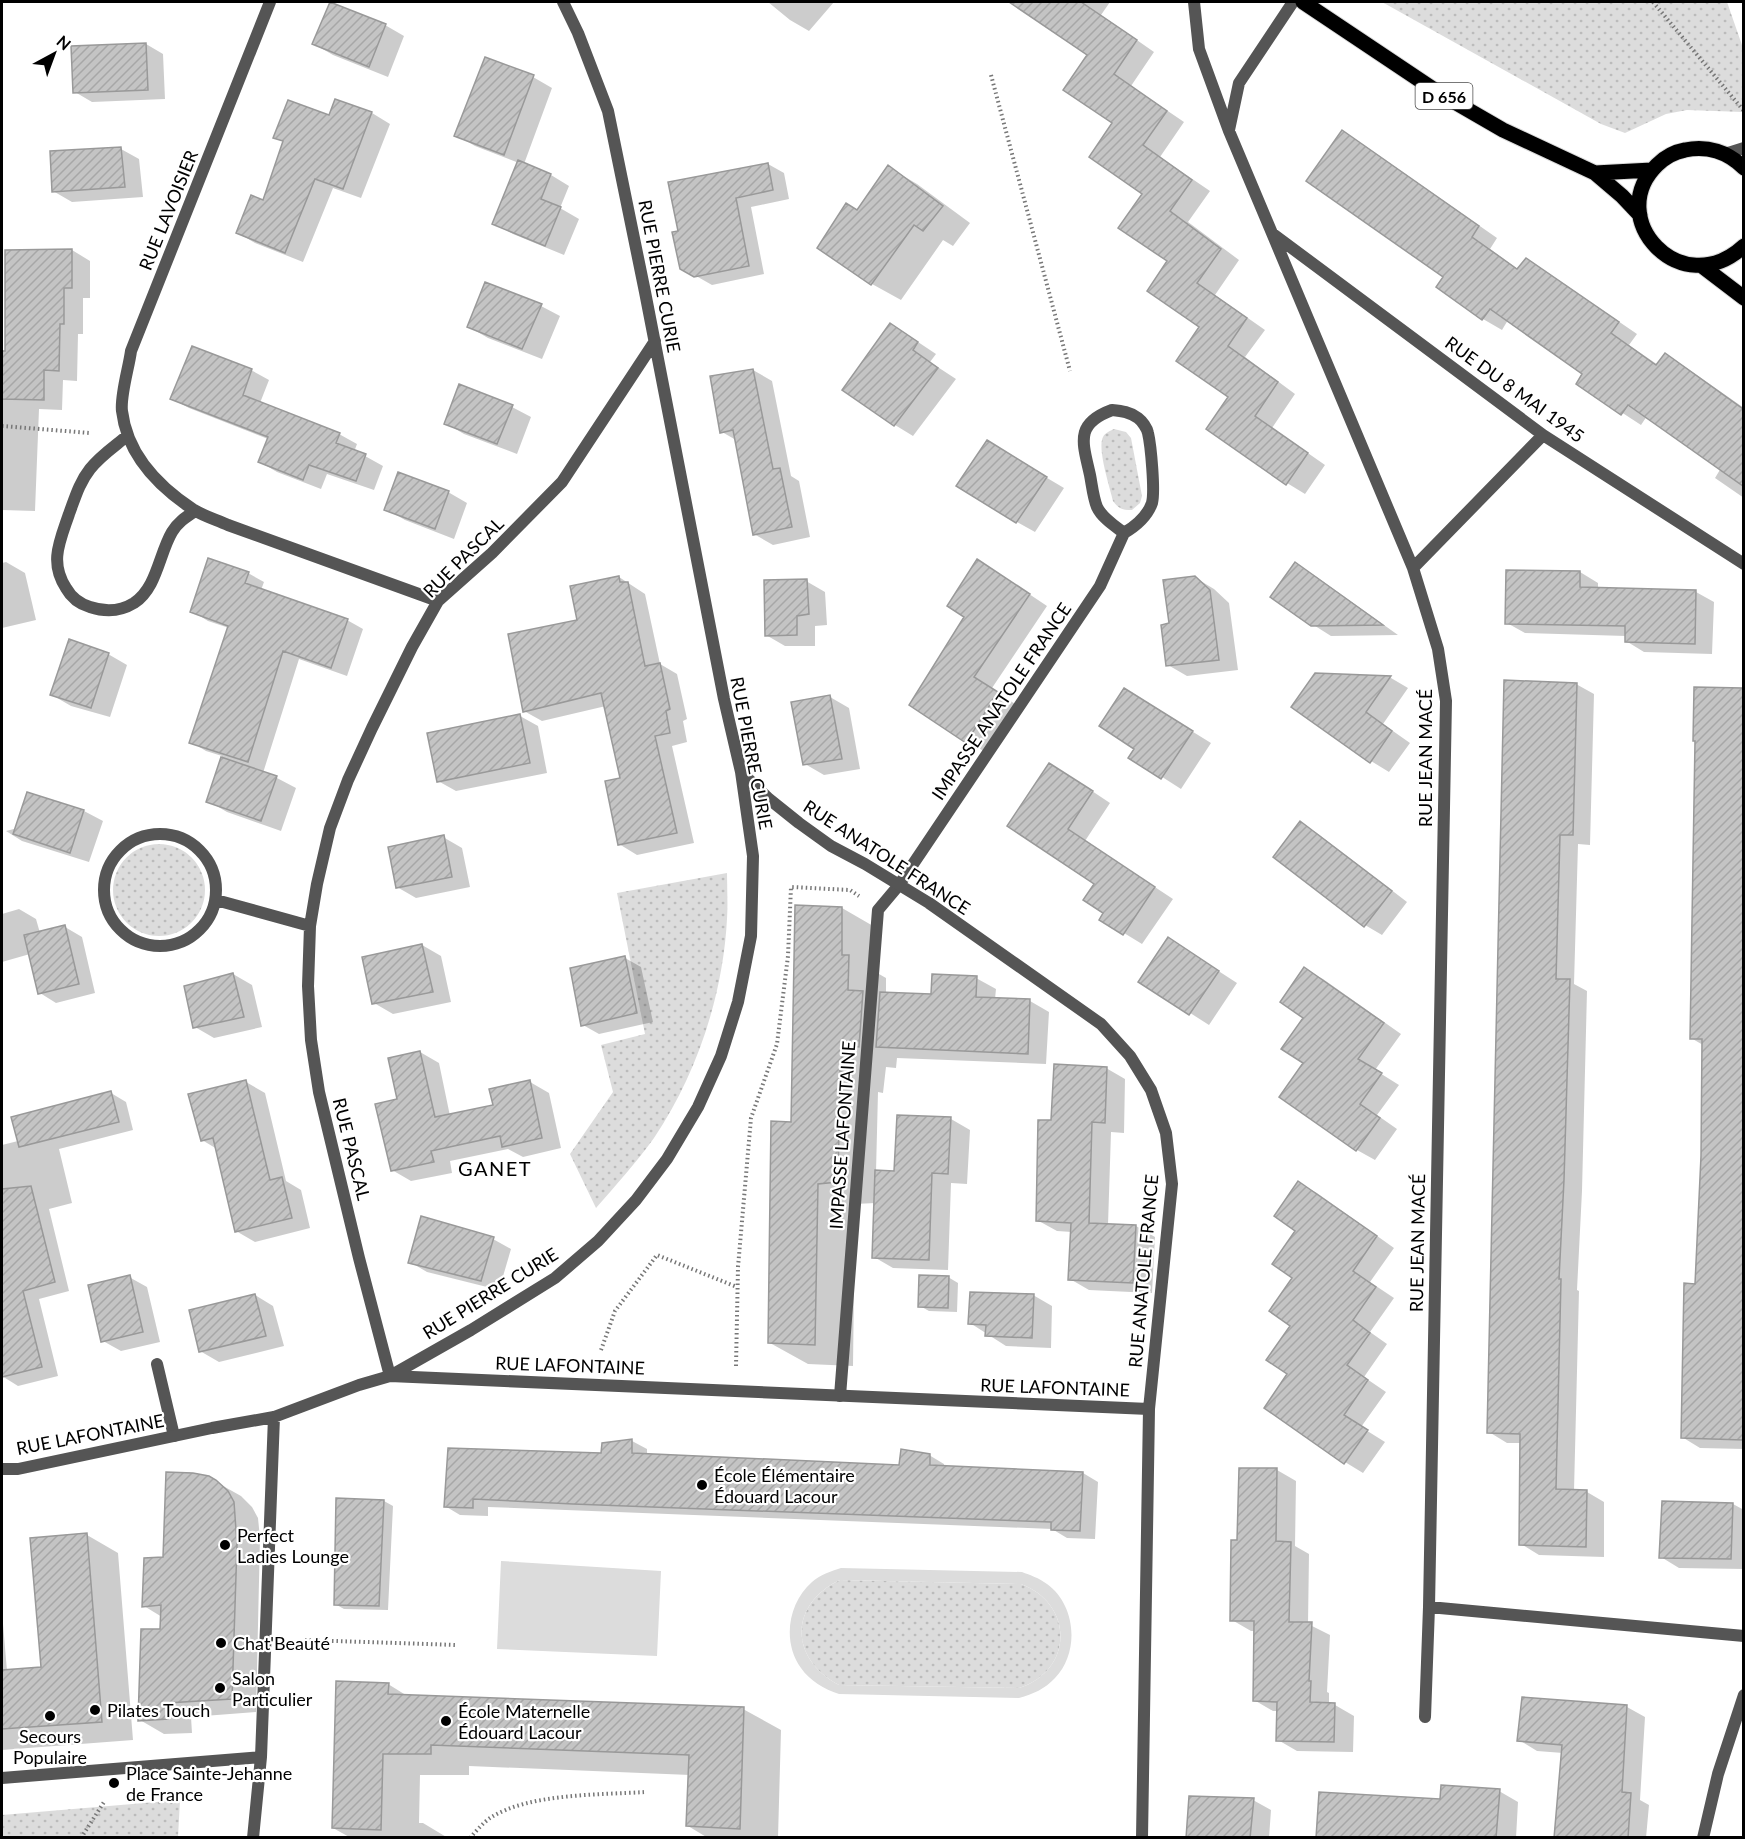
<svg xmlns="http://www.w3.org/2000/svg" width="1745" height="1839" font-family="Lato,sans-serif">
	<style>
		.green { fill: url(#green-dots) }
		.pitch { fill: #dcdcdc; fill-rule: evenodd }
		.shadow { fill: #0003 }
		.building { fill: url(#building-hatch); stroke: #999; stroke-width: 1.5 }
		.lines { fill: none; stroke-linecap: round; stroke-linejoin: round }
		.primary-casing { stroke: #dbdbdb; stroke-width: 17 }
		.path { stroke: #777; stroke-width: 4; stroke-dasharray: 1.5 3; stroke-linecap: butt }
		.lane { stroke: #555; stroke-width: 12 }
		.street { stroke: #555; stroke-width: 12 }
		.primary { stroke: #000; stroke-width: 15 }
		.poi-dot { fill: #000; stroke: #fff; stroke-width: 2 }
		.labels { text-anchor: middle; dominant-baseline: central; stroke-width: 4.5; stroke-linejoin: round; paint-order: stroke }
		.shield { fill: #fff; stroke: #4c4c4c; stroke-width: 1.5 }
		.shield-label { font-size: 16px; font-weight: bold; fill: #000 }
		.street-label { font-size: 18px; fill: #000; stroke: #fff }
		.poi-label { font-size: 18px; fill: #000; stroke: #fff; text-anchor: start }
		.neighbourhood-label { font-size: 20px; letter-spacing: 1.5px; fill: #000; stroke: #fff }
	</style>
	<defs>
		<pattern id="green-dots" width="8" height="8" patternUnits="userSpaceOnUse" patternTransform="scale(1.5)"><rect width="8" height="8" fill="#dcdcdc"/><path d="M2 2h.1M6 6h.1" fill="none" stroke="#bbb" stroke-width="1.8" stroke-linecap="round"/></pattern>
		<pattern id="building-hatch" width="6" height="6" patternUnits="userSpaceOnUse" patternTransform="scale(1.5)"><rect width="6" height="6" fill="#c4c4c4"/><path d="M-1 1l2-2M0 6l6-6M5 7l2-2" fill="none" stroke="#a7a7a7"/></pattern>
	</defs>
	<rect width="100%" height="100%" fill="#fff"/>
	<!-- green -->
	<path class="green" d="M1382 2H1727L1743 48V112L1687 110 1666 114 1625 133 1601 124Z
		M1114 429 1126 432 1131 438 1142 496 1140 503 1132 510C1122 510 1119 509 1113 501 1110 487 1097 449 1103 437 1105 433 1110 431 1114 429Z
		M113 890a46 46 0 1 1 92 0a46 46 0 1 1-92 0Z
		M727 873C727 888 728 904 727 919 723 995 697 1074 654 1138 636 1163 616 1185 596 1208L570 1154 613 1092 601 1045 645 1034 617 893Z
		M840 1580 1021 1584C1074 1604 1074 1670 1019 1688L839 1685C789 1659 789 1604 840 1580Z
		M180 1800 178 1837H2V1815Z"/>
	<!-- pitch -->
	<path class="pitch" d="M501 1561 661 1571 657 1656 497 1649Z
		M841 1568 1022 1572C1030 1575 1039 1578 1047 1584 1076 1605 1080 1652 1055 1678 1045 1689 1033 1694 1019 1698L839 1694C824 1689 810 1681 801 1668 782 1642 788 1603 812 1582 820 1575 831 1571 841 1568ZM840 1580 1021 1584C1074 1604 1074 1670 1019 1688L839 1685C789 1659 789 1604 840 1580Z"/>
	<!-- shadow -->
	<path class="shadow" d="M331 2 385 25 404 36 388 77 333 55 314 44Z
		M768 2H834L809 31 790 20Z
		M1047 2H1110L1101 15 1154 52 1131 86 1184 122 1160 157 1210 191 1188 222 1239 260 1215 295 1265 330 1245 357 1295 394 1272 428 1325 465 1305 494 1287 483 1230 397 1202 326 1169 261 1144 193 1114 123 1089 54 1036 18Z
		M146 44 163 54 165 99 92 102 75 92Z
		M533 77 552 88 524 164 551 175 569 186 560 208 579 219 564 255 513 234 494 224 519 163 475 146 456 135Z
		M336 100 372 113 390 124 361 198 333 188 303 262 255 243 238 233 264 202 284 142 275 137 330 117Z
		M1361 143 1497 238 1490 249 1519 270 1526 260 1545 271 1637 334 1629 345 1658 365 1665 355 1684 366 1744 408V498L1715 478 1721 468 1647 416 1641 425 1578 384 1584 373 1508 320 1502 330 1483 319 1438 287 1445 277Z
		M121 149 139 159 143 197 72 202 53 191Z
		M768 164 784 173 789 199 751 207 764 274 712 285 682 268 680 232Z
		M888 167 917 184 970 223 953 246 943 240 901 300 872 284 819 247 858 211Z
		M72 250 90 261V298H83V334H78L77 381 63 380 62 410 39 409 35 511 2 510V352H7Z
		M541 306 560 316 542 359 488 338 469 327Z
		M909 336 936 354 930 362 956 379 913 436 895 425 844 390Z
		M251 370 269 380 260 403 339 434 357 444 354 452 365 456 383 466 374 490 327 474 321 489 277 472 260 462 268 439 189 408 172 399Z
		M753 370 772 381 791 476 799 481 810 537 773 545 754 534 736 440 722 432Z
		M512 407 531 417 517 454 464 434 445 423Z
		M1005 453 1064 488 1035 532 1017 522Z
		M448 492 467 503 454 539 405 520 386 509Z
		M6 562 25 573 36 620 2 628V563Z
		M1295 564 1314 575 1398 635 1331 636 1312 624Z
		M996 572 1047 606 992 688 1015 704 985 752 911 704Z
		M1580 572 1598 583V589L1696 592 1714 602 1712 654 1644 652 1626 641V636L1525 633 1507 623Z
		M248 573 264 582 261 590 347 620 363 629 347 676 299 659 263 773 277 778 296 788 281 831 227 812 208 801 222 756 206 751 191 742 229 628 208 621 192 611Z
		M619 577 645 594 660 664 677 674 687 719 683 721 687 742 672 746 694 843 637 855 619 844 622 779 606 706 542 721 524 711 579 621Z
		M1194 577 1214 589 1229 603 1238 670 1187 676 1168 665 1171 625Z
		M806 581 825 592 827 625 815 626V646H785L766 635Z
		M108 654 127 665 110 717 71 706 52 695Z
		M1316 675 1391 678 1408 688 1383 724 1410 743 1389 772 1371 761Z
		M1576 684 1594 694 1590 845 1578 844 1574 984 1587 991 1582 1191 1577 1290 1579 1291 1574 1491 1587 1492 1604 1502V1557L1539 1555 1521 1544 1522 1443H1507L1489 1432Z
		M1695 688 1744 690V1449L1700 1448 1682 1437 1697 1285 1702 1156 1703 1045 1691 1038 1697 741Z
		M830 697 849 708 860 769 824 775 805 764Z
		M1143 701 1211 743 1181 789 1131 757 1136 748Z
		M520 716 538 726 547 773 456 791 438 781Z
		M1068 775 1110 803 1085 841 1173 899 1142 944 1101 919 1105 913 1096 883 1009 825Z
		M84 811 103 821 89 862 22 841 6 831Z
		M1300 823 1317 833 1407 902 1382 935 1365 925Z
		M443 837 462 848 470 887 416 898 397 887Z
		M842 908 880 930 879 974 886 978V993L933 996 976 978 996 989 995 999 1030 1001 1049 1012 1046 1064 897 1058 896 1068 886 1067 883 1093 878 1092 876 1172H896L951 1119 970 1130 967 1184 951 1183 948 1270 893 1268 874 1257 876 1203 855 1204 853 1366 808 1364 770 1343 793 1123Z
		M19 909 36 919 40 933 65 927 82 937 95 993 56 1003 40 993 30 954 2 962V914Z
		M1169 939 1237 983 1209 1025 1140 981Z
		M422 945 441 956 451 1002 393 1014 374 1003Z
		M625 958 641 967 653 1022 599 1034 583 1025Z
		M1304 969 1323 979 1401 1034 1375 1070 1399 1085 1377 1115 1397 1129 1375 1160 1357 1150 1281 1096 1305 1063Z
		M233 974 252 985 262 1027 214 1038 195 1027Z
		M420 1052 439 1063 450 1116 494 1106 530 1082 549 1093 561 1148 523 1157 508 1149 450 1161 452 1173 411 1181 392 1170 398 1100Z
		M1106 1068 1125 1079 1124 1133 1111 1132 1108 1225 1136 1226 1155 1237 1152 1293 1089 1290 1070 1279 1072 1232 1057 1231 1037 1220 1053 1121Z
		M246 1082 265 1093 286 1181 301 1190 310 1228 255 1242 236 1231 217 1149 202 1140Z
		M111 1093 126 1102 133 1130 59 1149 72 1203 49 1209 69 1291 39 1299 58 1376 18 1386 2 1376V1292L21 1287 4 1205H2V1145L18 1141Z
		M1299 1183 1317 1193 1394 1248 1370 1282 1394 1298 1370 1332 1387 1344 1364 1377 1386 1392 1361 1427 1385 1442 1363 1473 1345 1462 1290 1374Z
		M493 1239 511 1249 499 1290 427 1272 410 1262Z
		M129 1277 147 1287 160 1342 121 1351 103 1341Z
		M948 1277 958 1283 957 1312 929 1311 920 1306Z
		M255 1295 273 1306 284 1346 219 1362 200 1351Z
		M1033 1295 1052 1306 1051 1348 1006 1346 970 1323Z
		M632 1441 647 1449V1456L900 1466 929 1455 944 1464V1468L1083 1473 1098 1482 1095 1539 1067 1538 1052 1529 488 1507V1516L460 1515 445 1506 602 1455 604 1444Z
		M1277 1470 1296 1481 1295 1546 1309 1554 1308 1624 1330 1635 1327 1692 1329 1693V1704L1335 1705 1354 1716 1353 1752 1297 1751 1278 1740V1711H1273L1254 1700 1255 1631H1251L1232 1620 1239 1542Z
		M216 1482 241 1496 252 1507 258 1518 260 1538 256 1712 191 1717 192 1733 164 1734 140 1720 162 1630V1617L144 1606 164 1558Z
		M384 1501 393 1506 388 1610 344 1609 335 1604Z
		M1733 1504 1744 1510V1569L1679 1568 1661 1557Z
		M87 1535 118 1553 133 1740 2 1750V1612L7 1671 42 1668Z
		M388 1684 409 1697 743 1709 781 1730 778 1838H708L688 1826 690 1775 469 1766V1775H420L419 1823H423L448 1838H351L333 1828Z
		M1627 1707 1645 1717 1640 1800 1649 1805 1646 1838H1556L1563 1753 1537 1751 1519 1740Z
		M1499 1791 1518 1802 1516 1838H1317L1441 1800Z
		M1253 1800 1271 1810 1269 1838H1188Z"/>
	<!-- building -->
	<path class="building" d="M330 2 386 24 369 67 312 44Z
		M1009 2H1081L1137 40 1114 74 1167 111 1143 145 1192 180 1170 211 1221 249 1197 283 1247 318 1228 346 1278 382 1255 416 1308 453 1286 485 1206 429 1228 397 1176 361 1199 327 1147 291 1167 261 1118 228 1142 194 1089 157 1112 123 1063 90 1087 55Z
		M146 43 148 90 73 93 71 46Z
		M485 57 534 75 504 155 454 136Z
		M335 99 372 112 343 189 315 179 285 253 236 233 251 195 263 200 283 141 273 138 288 100 329 115Z
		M1342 130 1479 226 1472 237 1517 269 1526 258 1619 322 1611 333 1656 365 1665 353 1743 409V486L1628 405 1621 415 1576 384 1582 374 1490 309 1482 320 1436 287 1443 277 1306 181Z
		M121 147 125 187 52 192 50 151Z
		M518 160 551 174 541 199 561 207 545 246 492 224Z
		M768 163 773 190 736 198 749 266 694 277 680 269 672 232 678 231 668 182Z
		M888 165 943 206 923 231 914 225 871 285 817 248 846 203 857 210Z
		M72 249V288H64V324H60L59 371 44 370V400L2 399V351H5V250Z
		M485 282 542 304 522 349 467 327Z
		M890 323 918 342 913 350 938 368 894 426 842 390Z
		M192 346 252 369 243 395 340 433 336 443 366 454 356 481 309 465 303 480 258 462 268 437 170 399Z
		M753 369 773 469 780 468 792 527 753 535 733 430 720 433 710 376Z
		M459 384 513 405 497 444 444 424Z
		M987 440 1047 477 1016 523 956 486Z
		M398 472 449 491 435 529 384 510Z
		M208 558 249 572 245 583 348 619 331 668 283 651 248 762 189 743 228 626 190 612Z
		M977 559 1030 594 974 677 998 692 966 743 909 705 964 617 947 606Z
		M1295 562 1383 625 1311 626 1270 597Z
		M1506 570 1580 571V587L1696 590 1695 644 1625 642V626L1505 624Z
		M619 576 620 582H628L645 666 660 663 670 709 666 711 670 733 655 736 677 833 618 845 605 781 620 778 601 693 523 712 508 634 577 620 570 586Z
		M1195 576 1210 590 1219 660 1166 666 1161 625 1169 623 1163 580Z
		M807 579 809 614 797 616V635L765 636 764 580Z
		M69 639 109 653 91 708 50 695Z
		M1315 673 1391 676 1366 712 1392 731 1370 763 1291 707Z
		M1504 680 1577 683 1573 835H1560L1556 979H1570L1564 1180 1559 1279H1561L1556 1489 1587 1490 1586 1547 1519 1545 1520 1434 1487 1433Z
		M1694 687 1743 688V1440L1681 1438 1684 1283 1695 1284 1701 1156 1702 1039H1690L1695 741H1693Z
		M1124 688 1193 731 1161 779 1128 758 1134 749 1099 726Z
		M830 695 842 759 803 765 791 702Z
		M520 714 530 763 437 782 427 733Z
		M221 757 277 776 261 821 206 802Z
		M1049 763 1093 791 1068 829 1155 887 1123 935 1099 920 1103 913 1083 900 1094 884 1007 826Z
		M27 792 84 810 70 853 13 834Z
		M1300 821 1392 891 1364 927 1273 857Z
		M444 835 452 877 396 888 388 847Z
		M795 905 842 907V955H849L848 990 863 991 859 1047 848 1046 846 1072 840 1071 838 1182 818 1184 815 1345 768 1343 771 1121 791 1122Z
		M65 925 79 984 38 994 24 935Z
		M1168 937 1219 971 1189 1015 1138 982Z
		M422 944 433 992 372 1004 362 957Z
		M625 956 637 1013 581 1026 570 968Z
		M1304 967 1384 1023 1358 1059 1382 1073 1360 1104 1380 1118 1356 1151 1279 1097 1303 1063 1281 1049 1303 1018 1280 1002Z
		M233 973 244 1017 193 1028 184 986Z
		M932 974 977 976 976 997 1030 999 1028 1054 876 1047 880 992 931 994Z
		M420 1051 435 1117 493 1105 489 1089 530 1080 542 1138 502 1147 500 1136 431 1151 434 1162 391 1171 375 1104 397 1099 388 1058Z
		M1054 1064 1107 1067 1105 1123 1092 1122 1089 1223 1136 1225 1133 1283 1068 1280 1071 1223 1036 1221 1038 1120H1051Z
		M246 1080 270 1180 282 1177 292 1218 235 1232 213 1138 201 1141 188 1094Z
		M111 1091 119 1122 19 1147 11 1117Z
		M897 1115 951 1117 948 1174 932 1173 929 1260 872 1258 875 1170 894 1171Z
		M1298 1181 1377 1236 1353 1271 1376 1287 1353 1320 1370 1333 1347 1365 1368 1380 1344 1415 1368 1430 1344 1464 1264 1408 1287 1374 1266 1360 1290 1326 1269 1311 1292 1278 1272 1264 1295 1231 1274 1216Z
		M31 1186 55 1282 23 1291 42 1367 2 1377V1189Z
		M421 1216 494 1237 481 1281 408 1263Z
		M130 1275 143 1332 101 1342 88 1285Z
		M919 1275 949 1276 948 1308 918 1307Z
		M970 1292 1034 1294 1032 1338 985 1336 986 1325 968 1324Z
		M255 1294 266 1336 199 1352 189 1310Z
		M632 1439V1453L899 1465 901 1449 930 1454V1465L1083 1472 1080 1531 1051 1530V1522L573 1504 473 1499V1508L444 1507 448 1448 601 1453 602 1443Z
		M1239 1468H1277L1276 1541 1291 1542 1289 1622H1312L1309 1681H1311L1310 1702 1335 1703 1334 1742 1276 1741 1277 1702 1253 1701 1254 1621H1230L1231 1540H1237Z
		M166 1472 193 1473 209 1476 216 1480 228 1491 234 1502 237 1544 232 1699 167 1703 168 1719 138 1721 141 1629H160L161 1605 142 1607 144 1558 163 1557Z
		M336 1498 384 1500 379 1606 334 1605Z
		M1662 1501 1733 1503 1731 1559 1659 1558Z
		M87 1533 102 1722 2 1729V1670L41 1667 30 1538Z
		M336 1681 389 1683 388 1694 744 1707 740 1829 686 1826 689 1755 431 1745V1754H383L381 1830 332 1828Z
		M1522 1697 1627 1705 1622 1792 1631 1793 1628 1838H1554L1562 1745 1517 1741Z
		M1441 1785 1500 1789 1496 1838H1316L1319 1792 1440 1799Z
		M1189 1796 1254 1798 1250 1838H1186Z"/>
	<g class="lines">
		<defs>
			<path id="primary" d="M1303 2 1439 93 1503 130 1595 173 1622 196 1640 215
				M1744 168C1728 152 1707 145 1685 150 1674 152 1665 157 1657 165 1603 218 1681 304 1744 246
				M1595 173 1652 170
				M1702 266 1744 298"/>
		</defs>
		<!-- primary casing -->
		<use href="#primary" class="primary-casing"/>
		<!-- path -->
		<path class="path" d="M1653 2 1744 111
			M991 75 1070 371
			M2 426 90 433
			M601 1350 615 1311 657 1255 737 1287
			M736 1366 738 1267 751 1118 777 1044 788 956 791 887 850 890 859 896
			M305 1640 457 1645
			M81 1838 104 1802
			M470 1838C476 1831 483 1823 490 1818 529 1793 599 1795 645 1792"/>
		<!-- lane -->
		<path class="lane" d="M157 1364 174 1436
			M840 1396 878 910 899 885"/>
		<!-- street -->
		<path class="street" d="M270 2 131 351C129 367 120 396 122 411 127 454 159 487 194 510 204 516 217 520 228 525L438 601
			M1194 2 1199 49 1229 131 1413 568 1438 649 1446 701 1429 1607 1744 1636
			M1229 130 1239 83 1293 2
			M1725 154 1744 148
			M1273 234 1543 435 1744 564
			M1112 410C1122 411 1130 412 1138 418 1142 421 1147 428 1148 433 1151 446 1155 491 1152 503 1147 517 1136 526 1124 533 1115 526 1102 518 1097 507 1093 497 1092 485 1090 475 1083 443 1074 424 1112 410Z
			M127 436C115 446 100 456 90 469 79 483 75 498 69 514 60 541 49 562 66 588 71 597 80 604 90 607 105 612 121 611 134 603 157 588 159 554 172 532 178 522 186 517 195 511
			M1413 568 1543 435
			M741 772 769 799 799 823 831 846 865 864 929 903 1101 1024 1130 1056 1151 1090 1166 1133 1172 1184 1149 1409 1142 1838
			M104 890a56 56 0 1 1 112 0a56 56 0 1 1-112 0Z
			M899 885 1100 586 1124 533
			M216 900 310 926
			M390 1376 471 1330 555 1278 598 1241 636 1200 667 1159 698 1107 721 1056 738 1002 751 936 753 856 741 772 724 699 645 292 608 111 578 33 563 2
			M390 1376 359 1258 319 1092 311 1040 308 986 310 926 317 884 330 828 348 780 372 728 412 647 438 601 492 553 562 482 655 341
			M2 1469H18L212 1428 274 1417 359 1385 390 1376 1149 1409
			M1425 1717 1429 1607
			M2 1778 261 1757
			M253 1838 261 1757 274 1417
			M1703 1838 1718 1774 1744 1695"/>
		<!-- primary -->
		<use href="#primary" class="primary"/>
	</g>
	<!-- markers -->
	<g class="poi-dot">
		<circle cx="702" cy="1485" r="6"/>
		<circle cx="225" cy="1545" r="6"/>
		<circle cx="221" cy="1643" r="6"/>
		<circle cx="220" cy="1688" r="6"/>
		<circle cx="95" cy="1710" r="6"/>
		<circle cx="50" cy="1716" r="6"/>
		<circle cx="446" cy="1721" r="6"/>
		<circle cx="114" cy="1783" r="6"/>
	</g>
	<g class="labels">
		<!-- shield labels -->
		<rect class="shield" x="1415.5" y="83" width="57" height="26" rx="4.5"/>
		<g class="shield-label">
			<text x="1444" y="96">D 656</text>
		</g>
		<!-- street labels -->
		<g class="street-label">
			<text transform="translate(168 210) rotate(-68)">RUE LAVOISIER</text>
			<text transform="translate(660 276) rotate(79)">RUE PIERRE CURIE</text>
			<text transform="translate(1515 389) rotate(36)">RUE DU 8 MAI 1945</text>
			<text transform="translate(463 557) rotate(-45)">RUE PASCAL</text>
			<text transform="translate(1001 701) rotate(-56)">IMPASSE ANATOLE FRANCE</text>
			<text transform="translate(752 753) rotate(79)">RUE PIERRE CURIE</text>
			<text transform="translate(1425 758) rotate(-90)">RUE JEAN MACÉ</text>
			<text transform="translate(887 857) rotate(33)">RUE ANATOLE FRANCE</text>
			<text transform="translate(842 1135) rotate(-86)">IMPASSE LAFONTAINE</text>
			<text transform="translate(352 1149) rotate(76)">RUE PASCAL</text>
			<text transform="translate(1417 1243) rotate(-89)">RUE JEAN MACÉ</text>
			<text transform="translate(1143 1271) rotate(-85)">RUE ANATOLE FRANCE</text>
			<text transform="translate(490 1293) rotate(-32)">RUE PIERRE CURIE</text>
			<text transform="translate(570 1365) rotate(2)">RUE LAFONTAINE</text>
			<text transform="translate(1055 1387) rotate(2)">RUE LAFONTAINE</text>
			<text transform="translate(90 1434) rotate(-11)">RUE LAFONTAINE</text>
		</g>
		<!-- poi labels -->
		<g class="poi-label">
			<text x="714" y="1475">École Élémentaire<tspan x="714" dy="21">Édouard Lacour</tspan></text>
			<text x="237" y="1535">Perfect<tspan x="237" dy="21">Ladies Lounge</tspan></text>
			<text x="233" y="1643">Chat'Beauté</text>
			<text x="232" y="1678">Salon<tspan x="232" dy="21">Particulier</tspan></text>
			<text x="107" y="1710">Pilates Touch</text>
			<text x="458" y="1711">École Maternelle<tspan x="458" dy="21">Édouard Lacour</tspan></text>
			<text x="50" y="1736" text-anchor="middle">Secours<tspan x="50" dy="21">Populaire</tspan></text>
			<text x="126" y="1773">Place Sainte-Jehanne<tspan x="126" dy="21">de France</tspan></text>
		</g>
		<!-- neighbourhood labels -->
		<g class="neighbourhood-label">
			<text x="495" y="1168">GANET</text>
		</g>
	</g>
	<!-- border -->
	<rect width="1745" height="1839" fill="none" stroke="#000000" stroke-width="6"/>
	<!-- north arrow -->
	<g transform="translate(54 54) rotate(41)" stroke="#ffffff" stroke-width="4.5" paint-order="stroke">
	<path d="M0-4.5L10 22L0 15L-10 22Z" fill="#000000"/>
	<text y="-9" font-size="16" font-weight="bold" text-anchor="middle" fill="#000000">N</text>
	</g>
</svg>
